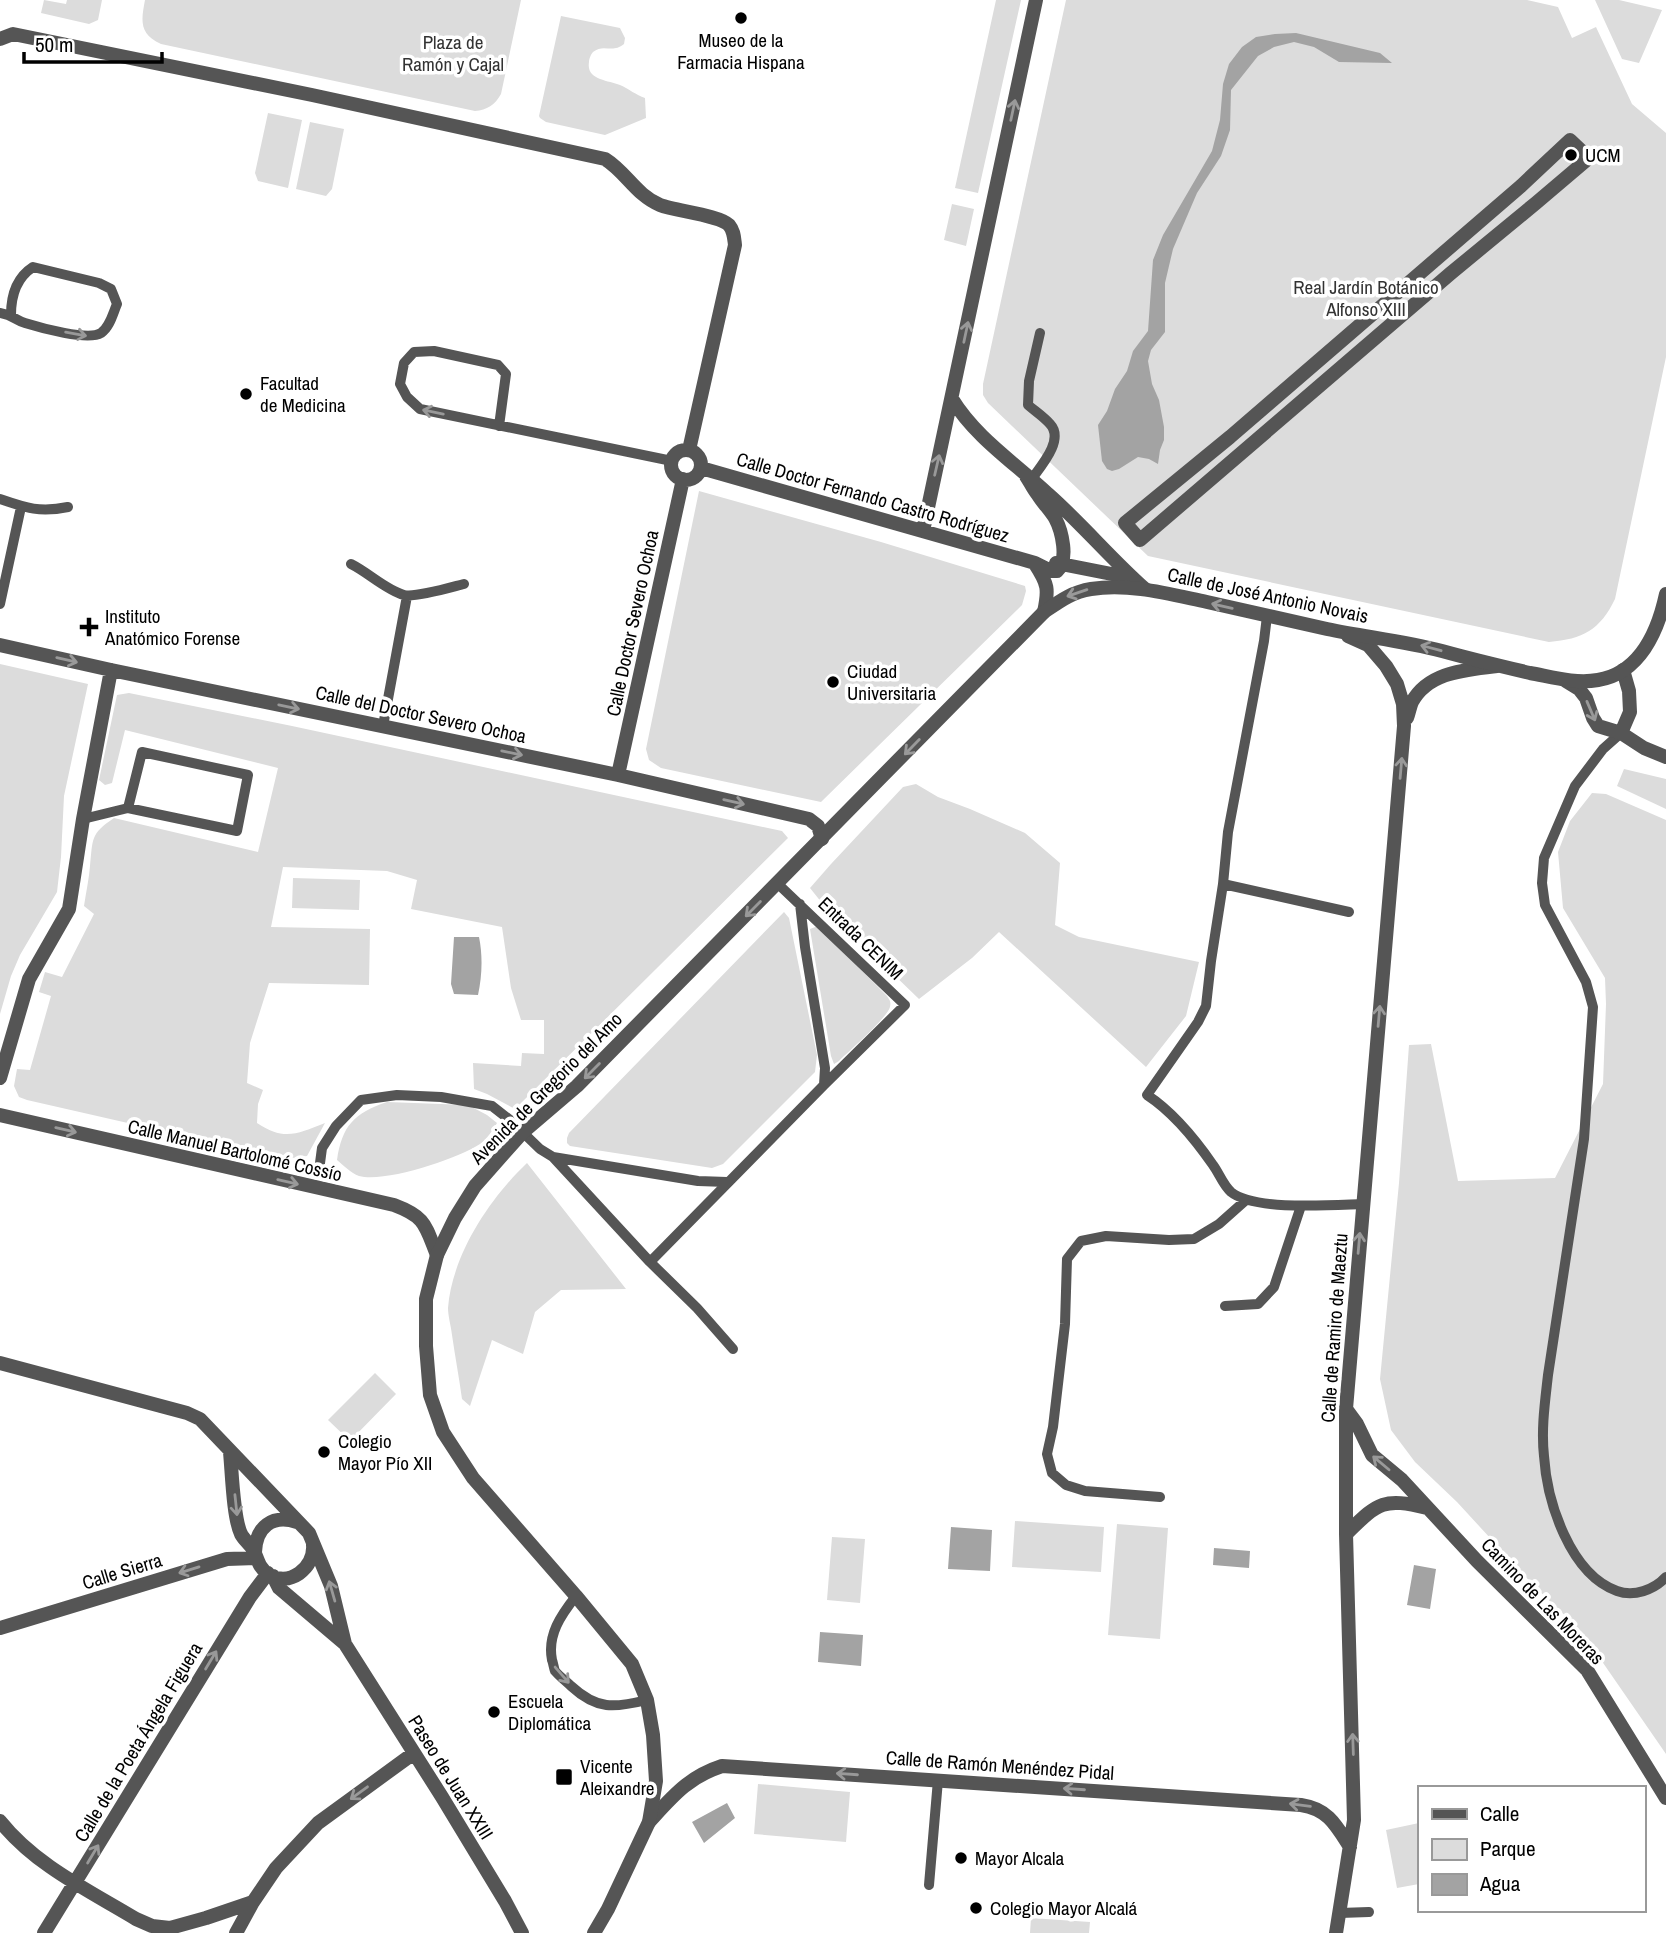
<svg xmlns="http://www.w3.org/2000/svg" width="1666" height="1933" font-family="'Archivo Narrow',sans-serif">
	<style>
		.green { fill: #dcdcdc }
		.water { fill: #a3a3a3 }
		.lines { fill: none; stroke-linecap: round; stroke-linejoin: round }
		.service { stroke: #555; stroke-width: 10 }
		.pedestrian { stroke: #555; stroke-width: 14 }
		.minor { stroke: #555; stroke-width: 14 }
		.tertiary { stroke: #555; stroke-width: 14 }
		.oneway { stroke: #999 }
		.poi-dot { fill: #000; stroke: #fff; stroke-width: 2.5 }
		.labels { text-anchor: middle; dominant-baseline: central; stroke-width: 7; stroke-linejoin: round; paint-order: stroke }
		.poi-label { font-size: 19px; fill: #000; stroke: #fff; text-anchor: start }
		.park-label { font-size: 19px; fill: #333; stroke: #fff }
		.street-label { font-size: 19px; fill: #000; stroke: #fff }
	</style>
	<rect width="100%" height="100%" fill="#fff"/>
	<!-- green -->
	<path class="green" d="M44 0 66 4 67 0H102L98 20 89 24 41 13Z
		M145 0H521L501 94C495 105 487 110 475 111L161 44C139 34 141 21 145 0Z
		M996 0H1021L978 193 955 188Z
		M1066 0H1527L1558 7 1572 38 1596 27 1632 104 1666 133V357L1615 599C1600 630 1583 639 1549 642L1148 556 988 403 983 395V384Z
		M1595 0H1619L1662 10 1639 63 1622 59Z
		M561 16 620 28 625 38 624 44C612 54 604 43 593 52 591 54 589 59 589 62 586 80 608 80 620 85 629 89 636 95 645 98L646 118 605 135 546 122 540 118 539 116Z
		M268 113 302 120 288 188 258 181 255 173Z
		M310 122 344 129 332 189 326 196 296 189Z
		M952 204 974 209 966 246 944 240Z
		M699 491 881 542 1025 586 1026 591 1022 605 821 802 661 768 649 760 646 749Z
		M0 664 88 684 64 796 61 857 57 892 20 955 11 976 0 1014Z
		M129 693 292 726 782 831 788 838 515 1109 487 1094 474 1089 473 1063 521 1066 522 1053 544 1054V1020H521L511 988 502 927 411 909 417 880 387 871 283 867 271 927 370 929 369 985 269 983 250 1043 247 1083 263 1090 258 1104 257 1123C284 1141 297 1134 325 1123L307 1156 292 1158 268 1155 27 1100 19 1097 14 1086 17 1069 30 1070 51 996 39 992 45 972 62 977 94 914 84 906C86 892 89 879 90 866 93 839 90 834 114 818L258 852 278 768 125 730 112 783 105 785 99 780 117 695Z
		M1624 769 1666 779V809L1617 786Z
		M916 784 938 797 970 809 1025 833 1060 863 1055 925 1079 937 1199 962 1186 1016 1146 1067 999 932 972 958 919 999 830 913 810 888 831 864 903 787Z
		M1592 793 1606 794 1666 820V1754L1581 1631 1536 1588 1457 1502 1415 1462 1391 1430 1380 1379 1399 1183 1409 1045 1431 1044 1458 1181 1555 1178 1603 1084 1606 1004 1605 978 1563 908 1558 852 1570 821Z
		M293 878 360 880 359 910 292 908Z
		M784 912 789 918 817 1055 815 1072 723 1164 712 1168 570 1146 567 1143V1138L569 1133Z
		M818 926 887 996C890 1001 891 1001 890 1007 887 1018 849 1051 839 1061L834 1064 831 1056 810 929Z
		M387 1102 468 1105 487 1115 497 1123C493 1130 487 1139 480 1144 457 1159 385 1183 359 1176 351 1173 343 1165 337 1160 342 1126 354 1113 387 1102Z
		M527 1163 626 1289 561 1290 535 1312 523 1354 492 1340 470 1406 462 1399C459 1377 455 1356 452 1335 451 1326 448 1316 448 1308 452 1255 490 1198 527 1163Z
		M375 1373 396 1394 350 1441 328 1420Z
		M1015 1521 1104 1527 1101 1572 1012 1567Z
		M1117 1524 1168 1528 1160 1639 1108 1635Z
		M832 1537 865 1539 860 1603 827 1600Z
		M758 1784 850 1792 846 1842 754 1834Z
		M1419 1823V1884L1397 1888 1386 1830Z
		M1031 1918 1090 1922 1089 1933H1030Z"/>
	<!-- water -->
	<path class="water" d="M1296 33 1380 53 1392 63 1339 62 1314 47 1294 42 1274 47 1258 56 1231 90 1230 130 1221 156 1197 193 1173 249 1165 283V332L1151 350 1148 361 1152 384 1159 400 1164 427V440L1160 450 1158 464 1149 459 1138 457 1119 469 1112 471 1107 469 1102 461 1098 425 1107 411 1115 389 1127 371 1133 351 1148 331 1153 260 1163 235 1212 151 1220 120 1223 84 1229 64 1242 47 1256 37 1275 34Z
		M454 937H479C483 956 482 977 478 995L454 994 451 984Z
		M951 1527 992 1530 990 1571 948 1569Z
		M1214 1548 1250 1551 1249 1568 1213 1565Z
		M1414 1565 1436 1569 1430 1609 1407 1605Z
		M820 1632 863 1635 861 1666 818 1662Z
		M727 1803 735 1818 704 1843 692 1822Z"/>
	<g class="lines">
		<!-- service -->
		<path class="service" d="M0 313C13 315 15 320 25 323 41 328 88 341 101 333 110 327 113 313 117 304L111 289 99 283 33 267C16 278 11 296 11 315
			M499 426 506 374 498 365 434 351 414 352 404 363 400 384 407 397 420 409 672 461
			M1031 480C1040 467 1065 440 1050 424 1044 417 1035 411 1028 405L1029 381 1040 333
			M0 499C26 508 40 513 68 507
			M351 564C369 573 386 590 404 595 415 598 452 587 464 584
			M0 604 21 507
			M1267 616 1264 641 1228 832 1223 884 1211 961 1206 1006 1198 1022 1147 1095C1173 1112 1195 1139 1213 1165 1219 1173 1223 1185 1231 1192 1254 1211 1332 1205 1363 1204
			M383 726 407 596
			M1621 733 1603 749 1575 786 1544 858 1542 883 1545 905 1586 982 1593 1007 1584 1139 1548 1375C1545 1402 1541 1429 1544 1456 1547 1502 1570 1574 1617 1591 1634 1597 1654 1590 1666 1577
			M83 819 128 808 237 831 248 775 142 752 128 808
			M1223 884 1349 912
			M800 904 805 947 825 1068 824 1085
			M553 1157 698 1181 727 1182
			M320 1163 322 1148 336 1126 361 1100 397 1095 441 1097 492 1106 510 1120 540 1149 553 1157 650 1262 697 1308 733 1349
			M650 1262 824 1085 905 1005 778 884
			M1225 1306 1258 1304 1274 1287 1301 1206
			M1160 1497 1085 1491 1066 1485 1052 1473 1047 1454 1053 1427 1065 1324 1067 1259 1081 1241 1106 1236 1169 1240 1194 1239 1219 1224 1246 1200
			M576 1596C561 1615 547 1635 552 1660 553 1662 554 1669 555 1671 559 1676 566 1681 571 1686 597 1710 614 1708 647 1700
			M929 1885 938 1780
			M1340 1913 1369 1912"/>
		<!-- pedestrian -->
		<path class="pedestrian" d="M1570 140 1589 158 1536 203 1451 273 1140 540 1125 523 1230 437 1521 186Z"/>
		<!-- minor -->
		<path class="minor" d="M0 39 13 34 312 95 605 159C626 172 636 195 660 205 675 211 719 215 729 225 734 231 734 237 735 245L689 450
			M952 399C976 438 1015 463 1048 494 1082 524 1111 559 1145 589
			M671 465a15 15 0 1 1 30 0a15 15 0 1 1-30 0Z
			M701 468 1035 563 1051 571H1057C1069 560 1062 531 1055 518 1050 510 1043 503 1038 495 1033 489 1030 482 1026 476
			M923 531 1036 0
			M1056 563 1132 578
			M1035 564C1048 584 1049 589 1044 612
			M0 645 111 670 618 775 809 819 818 826 822 839
			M1566 681 1579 689 1586 698 1593 718 1598 726 1621 733 1644 748 1666 757
			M1407 718C1409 713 1410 706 1412 702 1429 671 1467 670 1497 666
			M1621 733 1630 712 1629 691 1623 670
			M618 775 683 479
			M0 1078 29 979 69 909 83 819 111 670
			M0 1115 394 1205C426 1217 425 1225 437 1255
			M0 1363 187 1413 200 1419 309 1533 331 1586 345 1644
			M1346 1409 1357 1424 1372 1455 1402 1480 1477 1561 1587 1670 1666 1798
			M230 1452C232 1472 233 1517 241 1534 244 1540 251 1545 254 1551 258 1560 259 1568 268 1574 289 1588 315 1568 313 1545
			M1346 1534C1378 1503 1382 1497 1427 1508
			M255 1552C256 1527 272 1514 297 1522
			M273 1576 279 1588 345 1644 442 1797 505 1901 522 1933
			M0 1628 227 1559 256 1558
			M0 1821C35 1865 88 1890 136 1919L152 1926 170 1928 206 1918 253 1902
			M649 1822C672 1797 688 1777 722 1766L1301 1805C1328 1809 1336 1825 1350 1847
			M44 1933 250 1597 268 1573
			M236 1933 253 1902 276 1868 318 1823 414 1753
			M1336 1933 1354 1820 1346 1534V1409L1404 726 1403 704 1397 684 1386 666 1368 645 1348 636"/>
		<!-- tertiary -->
		<path class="tertiary" d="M594 1933 608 1909 649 1822 656 1781 653 1735 647 1700 632 1664 576 1596 473 1478 443 1432 430 1395 426 1346V1299L437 1255 455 1218 475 1186 522 1133 577 1086 1044 612C1060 601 1072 592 1091 589 1130 583 1169 594 1207 602 1247 611 1287 620 1327 629 1365 637 1404 641 1442 651 1471 659 1500 666 1530 673 1552 677 1575 684 1598 680 1640 673 1658 631 1666 594"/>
	</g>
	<!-- one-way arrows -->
	<defs><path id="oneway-shaft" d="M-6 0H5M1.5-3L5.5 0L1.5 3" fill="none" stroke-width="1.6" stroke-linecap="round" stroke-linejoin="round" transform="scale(1.75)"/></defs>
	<g class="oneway">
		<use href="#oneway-shaft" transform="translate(1013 110) rotate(-78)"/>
		<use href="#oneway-shaft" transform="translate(966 332) rotate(-78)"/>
		<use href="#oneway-shaft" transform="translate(76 334) rotate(10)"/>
		<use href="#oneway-shaft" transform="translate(433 412) rotate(-168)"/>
		<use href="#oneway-shaft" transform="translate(937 465) rotate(-77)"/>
		<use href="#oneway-shaft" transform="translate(1077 593) rotate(161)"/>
		<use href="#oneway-shaft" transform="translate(1222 606) rotate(-167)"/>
		<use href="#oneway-shaft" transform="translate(1431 648) rotate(-165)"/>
		<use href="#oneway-shaft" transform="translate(67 660) rotate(13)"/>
		<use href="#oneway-shaft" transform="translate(289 707) rotate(12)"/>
		<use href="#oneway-shaft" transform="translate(1591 711) rotate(67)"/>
		<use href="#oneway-shaft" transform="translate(912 747) rotate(134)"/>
		<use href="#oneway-shaft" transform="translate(512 753) rotate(12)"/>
		<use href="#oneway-shaft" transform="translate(1401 768) rotate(-85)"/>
		<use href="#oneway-shaft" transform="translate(734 802) rotate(13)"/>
		<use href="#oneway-shaft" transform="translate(753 909) rotate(135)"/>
		<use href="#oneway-shaft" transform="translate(1379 1016) rotate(-85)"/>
		<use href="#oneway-shaft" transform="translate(592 1071) rotate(135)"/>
		<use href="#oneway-shaft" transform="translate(66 1130) rotate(13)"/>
		<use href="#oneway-shaft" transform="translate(288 1182) rotate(13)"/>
		<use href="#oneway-shaft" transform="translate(1359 1243) rotate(-85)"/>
		<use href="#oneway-shaft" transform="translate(1381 1463) rotate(-140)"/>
		<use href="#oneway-shaft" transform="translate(236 1505) rotate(84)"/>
		<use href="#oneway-shaft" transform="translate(189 1570) rotate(163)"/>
		<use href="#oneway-shaft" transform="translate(332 1591) rotate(-106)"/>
		<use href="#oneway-shaft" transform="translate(211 1660) rotate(-59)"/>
		<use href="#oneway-shaft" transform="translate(562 1675) rotate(49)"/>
		<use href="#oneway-shaft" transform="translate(1353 1744) rotate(-92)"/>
		<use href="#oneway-shaft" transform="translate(847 1774) rotate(-176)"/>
		<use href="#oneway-shaft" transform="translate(1074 1789) rotate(-176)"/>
		<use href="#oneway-shaft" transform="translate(359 1793) rotate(144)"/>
		<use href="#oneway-shaft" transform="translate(1300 1805) rotate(-173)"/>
		<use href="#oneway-shaft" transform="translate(93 1854) rotate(-59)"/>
	</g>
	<!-- markers -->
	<g class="poi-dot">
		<circle cx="741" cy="18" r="7"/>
		<circle cx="1571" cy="155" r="7"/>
		<circle cx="246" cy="394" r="7"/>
		<path d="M85.5 616.5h7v7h7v7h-7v7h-7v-7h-7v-7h7z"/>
		<circle cx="833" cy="682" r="7"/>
		<circle cx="324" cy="1452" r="7"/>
		<circle cx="494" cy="1712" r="7"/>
		<rect x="555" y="1768" width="18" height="18" rx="3.5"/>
		<circle cx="961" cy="1858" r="7"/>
		<circle cx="976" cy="1908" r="7"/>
	</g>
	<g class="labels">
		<!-- poi labels -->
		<g class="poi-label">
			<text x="741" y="40" text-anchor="middle">Museo de la<tspan x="741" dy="22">Farmacia Hispana</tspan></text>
			<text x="1585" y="155">UCM</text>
			<text x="260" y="383">Facultad<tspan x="260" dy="22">de Medicina</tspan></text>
			<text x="105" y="616">Instituto<tspan x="105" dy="22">Anatómico Forense</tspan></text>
			<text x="847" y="671">Ciudad<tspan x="847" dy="22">Universitaria</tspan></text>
			<text x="338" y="1441">Colegio<tspan x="338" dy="22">Mayor Pío XII</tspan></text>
			<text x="508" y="1701">Escuela<tspan x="508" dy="22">Diplomática</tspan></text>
			<text x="580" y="1766">Vicente<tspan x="580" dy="22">Aleixandre</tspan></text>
			<text x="975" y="1858">Mayor Alcala</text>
			<text x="990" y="1908">Colegio Mayor Alcalá</text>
		</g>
		<!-- park labels -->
		<g class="park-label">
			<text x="453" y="42">Plaza de<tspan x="453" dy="22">Ramón y Cajal</tspan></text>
			<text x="1366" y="287">Real Jardín Botánico<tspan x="1366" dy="22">Alfonso XIII</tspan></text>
		</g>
		<!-- street labels -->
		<g class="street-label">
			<text transform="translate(873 497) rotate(16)">Calle Doctor Fernando Castro Rodríguez</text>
			<text transform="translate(1268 595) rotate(12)">Calle de José Antonio Novais</text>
			<text transform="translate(632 623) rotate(-78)">Calle Doctor Severo Ochoa</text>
			<text transform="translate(421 714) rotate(12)">Calle del Doctor Severo Ochoa</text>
			<text transform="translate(861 938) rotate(44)">Entrada CENIM</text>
			<text transform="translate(546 1088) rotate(-45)">Avenida de Gregorio del Amo</text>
			<text transform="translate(235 1150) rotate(13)">Calle Manuel Bartolomé Cossío</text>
			<text transform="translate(1334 1328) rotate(-86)">Calle de Ramiro de Maeztu</text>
			<text transform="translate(122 1571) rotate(-17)">Calle Sierra</text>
			<text transform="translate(1543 1601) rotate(46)">Camino de Las Moreras</text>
			<text transform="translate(138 1742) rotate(-59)">Calle de la Poeta Ángela Figuera</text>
			<text transform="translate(1000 1765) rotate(4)">Calle de Ramón Menéndez Pidal</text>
			<text transform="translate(451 1777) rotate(58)">Paseo de Juan XXIII</text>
		</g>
	</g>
	<!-- legend -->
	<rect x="1418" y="1786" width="228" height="126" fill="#ffffff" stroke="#999999" stroke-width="2"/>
	<rect x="1432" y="1809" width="35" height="10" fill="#555555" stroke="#999999" stroke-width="2"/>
	<text x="1480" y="1821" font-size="21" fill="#000000">Calle</text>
	<rect x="1432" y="1839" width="35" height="21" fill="#dcdcdc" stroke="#999999" stroke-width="2"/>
	<text x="1480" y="1856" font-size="21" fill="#000000">Parque</text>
	<rect x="1432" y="1874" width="35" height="21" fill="#a3a3a3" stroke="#999999" stroke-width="2"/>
	<text x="1480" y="1891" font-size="21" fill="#000000">Agua</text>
	<!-- scale -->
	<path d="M24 52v10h138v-10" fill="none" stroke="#000000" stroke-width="3.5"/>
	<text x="35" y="52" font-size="21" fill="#000000" stroke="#ffffff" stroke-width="5" paint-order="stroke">50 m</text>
</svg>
